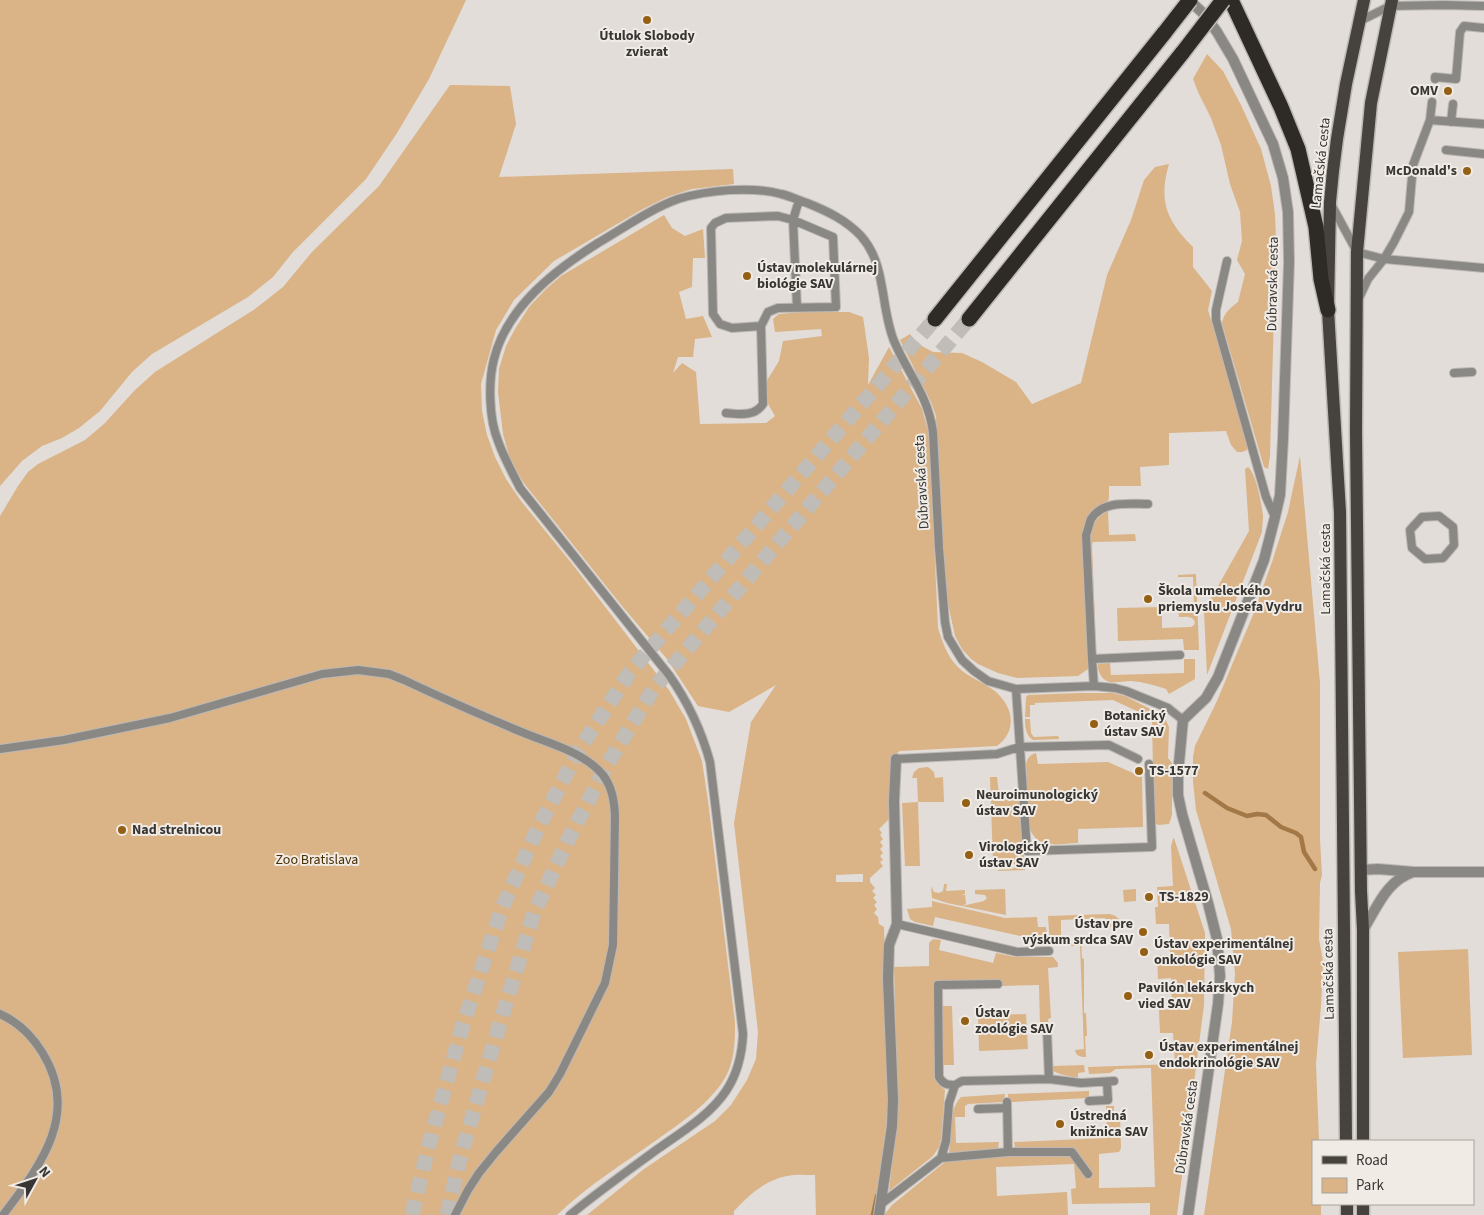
<svg xmlns="http://www.w3.org/2000/svg" width="1484" height="1215" font-family="'Source Sans 3',sans-serif">
	<style>
		.green { fill: #dab386; fill-rule: evenodd }
		.lines { fill: none; stroke-linecap: round; stroke-linejoin: round }
		.stream { stroke: #a37846; stroke-width: 4.5 }
		.motorway-tunnel { stroke: #c0bcb7; stroke-width: 15; stroke-dasharray: 15 8; stroke-linecap: butt }
		.service-casing { stroke: #bdb8b4; stroke-width: 10 }
		.minor-casing { stroke: #bdb8b4; stroke-width: 12 }
		.primary-casing { stroke: #bdb8b4; stroke-width: 15 }
		.motorway-casing { stroke: #bdb8b4; stroke-width: 18 }
		.service { stroke: #8a8885; stroke-width: 8 }
		.minor { stroke: #8a8885; stroke-width: 10 }
		.primary { stroke: #46423e; stroke-width: 12 }
		.motorway { stroke: #2e2b26; stroke-width: 15 }
		.motorway-bridge-casing { stroke: #bdb8b4; stroke-width: 18; stroke-linecap: butt }
		.motorway-bridge { stroke: #2e2b26; stroke-width: 15 }
		.poi-dot { fill: #946015; stroke: #f0ebe5; stroke-width: 2 }
		.labels { text-anchor: middle; dominant-baseline: central; stroke-width: 4; stroke-linejoin: round; paint-order: stroke }
		.poi-label { font-size: 14px; font-weight: bold; fill: #383634; stroke: #f0ebe5; text-anchor: start }
		.street-label { font-size: 14px; fill: #383634; stroke: #f0ebe5 }
		.park-label { font-size: 14px; fill: #4c2f03; stroke: #f0ebe5 }
	</style>
	<rect width="100%" height="100%" fill="#e2ddd8"/>
	<!-- green -->
	<path class="green" d="M0 0H466L429 79 397 133 366 179 293 252 273 277 248 297 152 354 132 372 100 411 79 428 62 438 42 446 22 461 0 486Z
		M1207 54 1223 71 1241 105 1261 149 1271 186 1275 214 1276 241 1270 456 1268 469 1264 467 1222 323C1224 313 1230 308 1238 302L1245 274 1237 260 1242 241 1240 212 1230 184 1221 145 1211 118 1199 94 1193 79Z
		M450 85 510 86 516 124 499 177 733 169 734 184 692 189 667 197 641 210 554 261 514 300 496 330 481 384 482 411 487 435 495 457 506 479 521 501 573 565 669 690 686 719 702 761 708 801 735 1022C735 1041 735 1061 725 1078 709 1104 682 1122 658 1139 624 1163 587 1186 557 1215H0V516L18 486 28 472 38 464 85 440 104 424 135 390 155 372 255 309 283 287 312 252 379 186Z
		M1169 164C1158 201 1167 221 1193 247V267L1212 291 1208 310 1224 362 1238 412 1247 436V450L1242 452H1237L1231 445 1226 431 1169 433V465L1140 467 1141 486H1109V498L1108 501 1094 511 1087 519 1084 529 1088 669 1078 676 1017 678 998 673 978 664 971 659 962 649 955 636 948 604 941 519 936 416 931 402 900 340 910 334 918 344 933 352 962 353 982 362 1016 382 1032 404 1081 383 1107 275 1131 220 1144 180 1155 167Z
		M664 215 672 228 685 236 703 229 705 258H693L692 287 679 292 686 319 703 316 712 337 695 339 693 357H678L673 373 682 363 696 372 700 424 766 423 775 416 767 402 766 382 779 361 783 341 822 336 821 329 775 332 773 319 779 314 836 309 839 312H849L863 317 869 358 868 385 889 347 922 409 929 434 938 628C942 641 947 656 957 666 968 678 984 682 996 692 1014 708 1017 731 997 746L900 751 891 757V819L888 820 879 829 882 833 880 835 883 839 880 842 883 846 880 849 883 853 880 856 883 860 880 862 883 866 870 878V882L875 888 872 891 876 895 873 898 877 902 874 905 877 909 874 913 878 917 879 924 884 927 885 956 883 959V976C885 1025 890 1079 886 1127 884 1157 878 1186 873 1215H816L815 1175C806 1175 796 1174 787 1176 765 1180 749 1195 734 1211V1215H587L644 1169 715 1121 731 1105 747 1080 756 1059 758 1032 734 823 751 722 776 685 729 712 698 706 667 659 622 606 523 482 510 459 503 434 498 392 499 369 506 346 515 329 529 307 546 289 561 276ZM857 874H863V882H836V875Z
		M1300 456 1320 683V840L1322 875 1320 883 1319 939 1323 961 1321 1006 1316 1064 1319 1141H1313V1204H1321V1215H1204L1232 1022 1235 974 1231 929 1196 810 1193 782V757L1195 746 1217 701 1234 660 1253 615 1272 562 1288 512Z
		M1248 467C1256 473 1262 505 1263 516 1263 521 1262 527 1262 532L1207 675 1204 611 1249 531 1245 469Z
		M1108 511 1109 535 1135 534 1136 541 1093 542 1092 544 1096 653H1094L1090 533C1093 523 1098 516 1108 511Z
		M1196 574 1199 650H1184L1183 639 1118 641 1117 608 1162 607V628L1191 627 1194 625 1195 622C1192 615 1185 617 1179 617L1178 606H1194L1193 577H1178V575Z
		M1184 659H1195V679L1169 694 1166 689C1155 685 1143 682 1131 681 1123 681 1113 684 1107 681 1101 678 1097 670 1098 664L1110 663 1111 675 1184 673Z
		M1079 693H1113L1125 696 1164 716 1169 727 1168 758 1172 763V815L1169 824 1158 825 1154 822 1152 718 1113 700 1035 703V705H1030V717H1025L1026 697 1028 695Z
		M1025 719H1030L1031 733 1034 737 1057 736 1059 737V739L1033 740C1026 735 1025 728 1025 719Z
		M1036 753 1038 764 1108 762 1142 777 1143 827 1078 829V843C1057 844 1036 850 1029 826L1026 764C1028 757 1030 755 1036 753Z
		M928 767 934 772 935 778 943 777 944 802H918L920 866H905L902 803 918 802 917 778H912L914 772 919 768Z
		M990 777H997L999 794 1020 793 1025 870 998 871V870L1012 869 1015 867 1014 864 1012 862 993 863Z
		M1174 838 1205 933 1204 1005 1177 1215H1150V1203L1072 1204 1071 1189 1076 1188 1074 1164 996 1167 997 1196 1067 1192 1068 1215H884L892 1205 945 1162 995 1157 1066 1155C1078 1160 1081 1170 1088 1180L1092 1176 1072 1148 1020 1149 1015 1147 1014 1142 1107 1138 1106 1106H1114V1115H1120L1121 1148 1119 1152 1099 1154V1188L1155 1187 1151 1068 1116 1069 1110 1073 1089 1074 1088 1067 1175 1064 1173 1033H1160L1159 1010 1172 1009 1171 978 1158 979 1157 955H1170L1169 924H1156L1155 907H1158L1157 887 1173 886 1171 846 1173 839Z
		M944 884H947L946 891 965 890V894L961 895H965L966 904 962 906 984 901 987 898 985 895 975 894V890L1005 889 1006 915 947 903 932 898 931 886 934 892 939 893 943 891Z
		M1136 889V901L1124 902 1123 890Z
		M932 901 1005 918 1037 917 1038 927H1046L1047 935 1020 936 935 917 933 926 915 922 910 919 907 909 932 907Z
		M1109 914C1116 915 1121 919 1121 926L1105 927V918L1061 920V935L1059 940 1050 944 1048 916Z
		M933 939 941 940 939 950 993 963 996 953 1016 957H1053L1058 963V967L1048 968 1051 1018 1048 1019 1049 1027 1046 1026H1040L1039 985 1001 986V980L934 982 936 1077 937 1083 945 1090 941 1139 939 1147 933 1156 889 1191 898 1111 894 967 929 966V943Z
		M1076 939H1081L1082 958 1084 959V1013H1086L1087 1036H1085L1086 1057C1080 1057 1076 1056 1075 1050L1084 1049 1080 946H1070L1072 942Z
		M1468 949 1472 1055 1403 1058 1398 952Z
		M941 1006H952L954 1065H942Z
		M1026 1014 1028 1049 979 1051 978 1015Z
		M1084 1065 1085 1072 1078 1073V1077C1069 1077 1062 1075 1053 1071V1066Z
		M1089 1091V1095L1087 1098 1011 1102 1008 1099V1094Z
		M1005 1094 1004 1102 968 1104 965 1106V1117H955L956 1143 999 1142 998 1149 995 1151 949 1153C952 1136 948 1110 961 1097Z"/>
	<g class="lines">
		<!-- stream -->
		<path class="stream" d="M1205 793 1227 808 1247 816 1257 814 1266 815 1281 827 1296 833 1301 837 1304 852 1315 869
			M873 1215 877 1196"/>
		<!-- motorway-tunnel -->
		<path class="motorway-tunnel" d="M412 1215 428 1148 462 1028 502 908 539 826 579 750 630 672 935 319
			M447 1215 460 1158 494 1043 534 913 567 842 607 765 654 688 969 319"/>
		<defs>
			<path id="service" d="M1358 22 1390 6 1443 5 1484 6
				M1435 79V77L1456 79 1460 32 1464 26 1484 28
				M1430 120 1484 124
				M1451 122 1453 104
				M1446 150 1484 154
				M1332 206 1357 252 1384 259 1484 268
				M1227 261 1216 310V320L1266 497 1275 517
				M1359 298 1368 279 1384 259 1394 242 1409 212 1413 165 1430 120 1432 102
				M797 307 793 220 778 216 726 218 715 223 711 228 713 314 720 324 732 328 761 326 768 312 778 308 836 307 833 237 793 220 799 200
				M1454 373 1472 372
				M726 413C740 414 754 417 763 404L761 326
				M1439 516 1453 527 1454 545 1443 558 1425 559 1412 548 1410 530 1422 517Z
				M1092 659 1086 535C1088 530 1089 524 1091 519 1103 500 1129 504 1148 504
				M1094 686 1092 659 1180 655
				M1016 689 1027 851 1152 847 1149 764
				M0 749 64 740 170 718 322 674 358 670 389 674 404 680C442 698 481 715 519 731 547 743 583 751 603 775 612 787 614 800 615 815L613 945 605 983 560 1074 549 1092 496 1152 479 1173 468 1190 455 1215
				M896 759 997 754 1019 747 1109 745 1138 759
				M897 924 1017 952 1049 951
				M0 1014C18 1022 32 1036 42 1052 81 1114 40 1166 3 1215
				M1047 1030 1049 1079
				M955 1085C947 1085 943 1084 939 1077L938 985 998 984
				M1089 1101 1108 1100 1107 1082
				M1007 1102 1008 1152
				M978 1109 1007 1108
				M941 1158 946 1141 949 1103 955 1085 962 1081 1049 1079 1081 1083 1114 1081
				M881 1204 941 1158 1008 1152H1072L1088 1174
				M570 1215C599 1191 629 1170 659 1148 682 1132 710 1115 726 1091 738 1073 742 1055 743 1034L710 762C701 729 688 702 669 675L520 488C512 472 504 458 498 441 489 419 488 382 494 359 507 307 555 270 598 243 624 228 650 209 678 199 708 190 751 186 781 194 790 196 798 200 807 203 827 211 846 220 861 236 887 265 880 307 894 341 908 374 928 395 933 432L939 548 945 622 948 637 962 660 974 671 988 681 1016 689 1094 686 1115 688 1126 691 1168 708 1183 720"/>
			<path id="minor" d="M1361 870 1378 869 1414 872H1484
				M1363 930C1377 908 1386 881 1413 872
				M879 1215 892 1126 893 1100 888 979 889 945 897 924 894 801 896 759
				M1188 1215 1218 1004 1220 976 1217 939 1208 903 1182 814 1178 795V774L1183 720 1206 698 1218 677 1264 560 1275 517 1280 495 1283 439 1289 262 1288 212 1283 178 1273 144 1233 59 1217 32 1204 14 1189 0"/>
			<path id="primary" d="M1346 1141 1340 512 1328 310 1330 202 1333 171 1337 139 1346 84 1364 0
				M1363 1141V930L1361 891 1356 432 1357 252 1371 103 1392 0
				M1347 1204V1215
				M1363 1204V1215"/>
			<path id="motorway" d="M1231 0 1281 107 1298 149 1316 227 1321 279 1328 310
				M935 319 1165 32
				M969 319 1183 52"/>
		</defs>
		<!-- service casing -->
		<use href="#service" class="service-casing"/>
		<!-- minor casing -->
		<use href="#minor" class="minor-casing"/>
		<!-- primary casing -->
		<use href="#primary" class="primary-casing"/>
		<!-- motorway casing -->
		<use href="#motorway" class="motorway-casing"/>
		<!-- service -->
		<use href="#service" class="service"/>
		<!-- minor -->
		<use href="#minor" class="minor"/>
		<!-- primary -->
		<use href="#primary" class="primary"/>
		<!-- motorway -->
		<use href="#motorway" class="motorway"/>
		<defs>
			<path id="motorway-bridge" d="M1165 32 1190 0
				M1183 52 1223 0"/>
		</defs>
		<!-- motorway-bridge casing -->
		<use href="#motorway-bridge" class="motorway-bridge-casing"/>
		<!-- motorway-bridge -->
		<use href="#motorway-bridge" class="motorway-bridge"/>
	</g>
	<!-- markers -->
	<g class="poi-dot">
		<circle cx="647" cy="20" r="5"/>
		<circle cx="1448" cy="91" r="5"/>
		<circle cx="1467" cy="171" r="5"/>
		<circle cx="747" cy="276" r="5"/>
		<circle cx="1148" cy="599" r="5"/>
		<circle cx="1094" cy="724" r="5"/>
		<circle cx="1139" cy="771" r="5"/>
		<circle cx="966" cy="803" r="5"/>
		<circle cx="122" cy="830" r="5"/>
		<circle cx="969" cy="855" r="5"/>
		<circle cx="1149" cy="897" r="5"/>
		<circle cx="1143" cy="932" r="5"/>
		<circle cx="1144" cy="952" r="5"/>
		<circle cx="1128" cy="996" r="5"/>
		<circle cx="965" cy="1021" r="5"/>
		<circle cx="1149" cy="1055" r="5"/>
		<circle cx="1060" cy="1124" r="5"/>
	</g>
	<g class="labels">
		<!-- poi labels -->
		<g class="poi-label">
			<text x="647" y="36" text-anchor="middle">Útulok Slobody<tspan x="647" dy="16">zvierat</tspan></text>
			<text x="1438" y="91" text-anchor="end">OMV</text>
			<text x="1457" y="171" text-anchor="end">McDonald's</text>
			<text x="757" y="268">Ústav molekulárnej<tspan x="757" dy="16">biológie SAV</tspan></text>
			<text x="1158" y="591">Škola umeleckého<tspan x="1158" dy="16">priemyslu Josefa Vydru</tspan></text>
			<text x="1104" y="716">Botanický<tspan x="1104" dy="16">ústav SAV</tspan></text>
			<text x="1149" y="771">TS-1577</text>
			<text x="976" y="795">Neuroimunologický<tspan x="976" dy="16">ústav SAV</tspan></text>
			<text x="132" y="830">Nad strelnicou</text>
			<text x="979" y="847">Virologický<tspan x="979" dy="16">ústav SAV</tspan></text>
			<text x="1159" y="897">TS-1829</text>
			<text x="1133" y="924" text-anchor="end">Ústav pre<tspan x="1133" dy="16">výskum srdca SAV</tspan></text>
			<text x="1154" y="944">Ústav experimentálnej<tspan x="1154" dy="16">onkológie SAV</tspan></text>
			<text x="1138" y="988">Pavilón lekárskych<tspan x="1138" dy="16">vied SAV</tspan></text>
			<text x="975" y="1013">Ústav<tspan x="975" dy="16">zoológie SAV</tspan></text>
			<text x="1159" y="1047">Ústav experimentálnej<tspan x="1159" dy="16">endokrinológie SAV</tspan></text>
			<text x="1070" y="1116">Ústredná<tspan x="1070" dy="16">knižnica SAV</tspan></text>
		</g>
		<!-- street labels -->
		<g class="street-label">
			<text transform="translate(1321 163) rotate(-84)">Lamačská cesta</text>
			<text transform="translate(1273 284) rotate(-89)">Dúbravská cesta</text>
			<text transform="translate(922 482) rotate(-93)">Dúbravská cesta</text>
			<text transform="translate(1326 569) rotate(-90)">Lamačská cesta</text>
			<text transform="translate(1329 974) rotate(-91)">Lamačská cesta</text>
			<text transform="translate(1187 1127) rotate(-82)">Dúbravská cesta</text>
		</g>
		<!-- park labels -->
		<g class="park-label">
			<text x="317" y="860">Zoo Bratislava</text>
		</g>
	</g>
	<!-- legend -->
	<rect x="1312" y="1140" width="162" height="65" fill="#f0ebe5" stroke="#a6a39e"/>
	<rect x="1322" y="1156" width="25" height="8" fill="#46423e" stroke="#a6a39e"/>
	<text x="1356" y="1165" font-size="15" fill="#383634">Road</text>
	<rect x="1322" y="1178" width="25" height="15" fill="#dab386" stroke="#a6a39e"/>
	<text x="1356" y="1190" font-size="15" fill="#383634">Park</text>
	<!-- north arrow -->
	<g transform="translate(35 1180) rotate(50)" stroke="#f0ebe5" stroke-width="4" paint-order="stroke">
	<path d="M0-4L9 19L0 12L-9 19Z" fill="#383634"/>
	<text y="-8" font-size="14" font-weight="bold" text-anchor="middle" fill="#383634">N</text>
	</g>
</svg>
